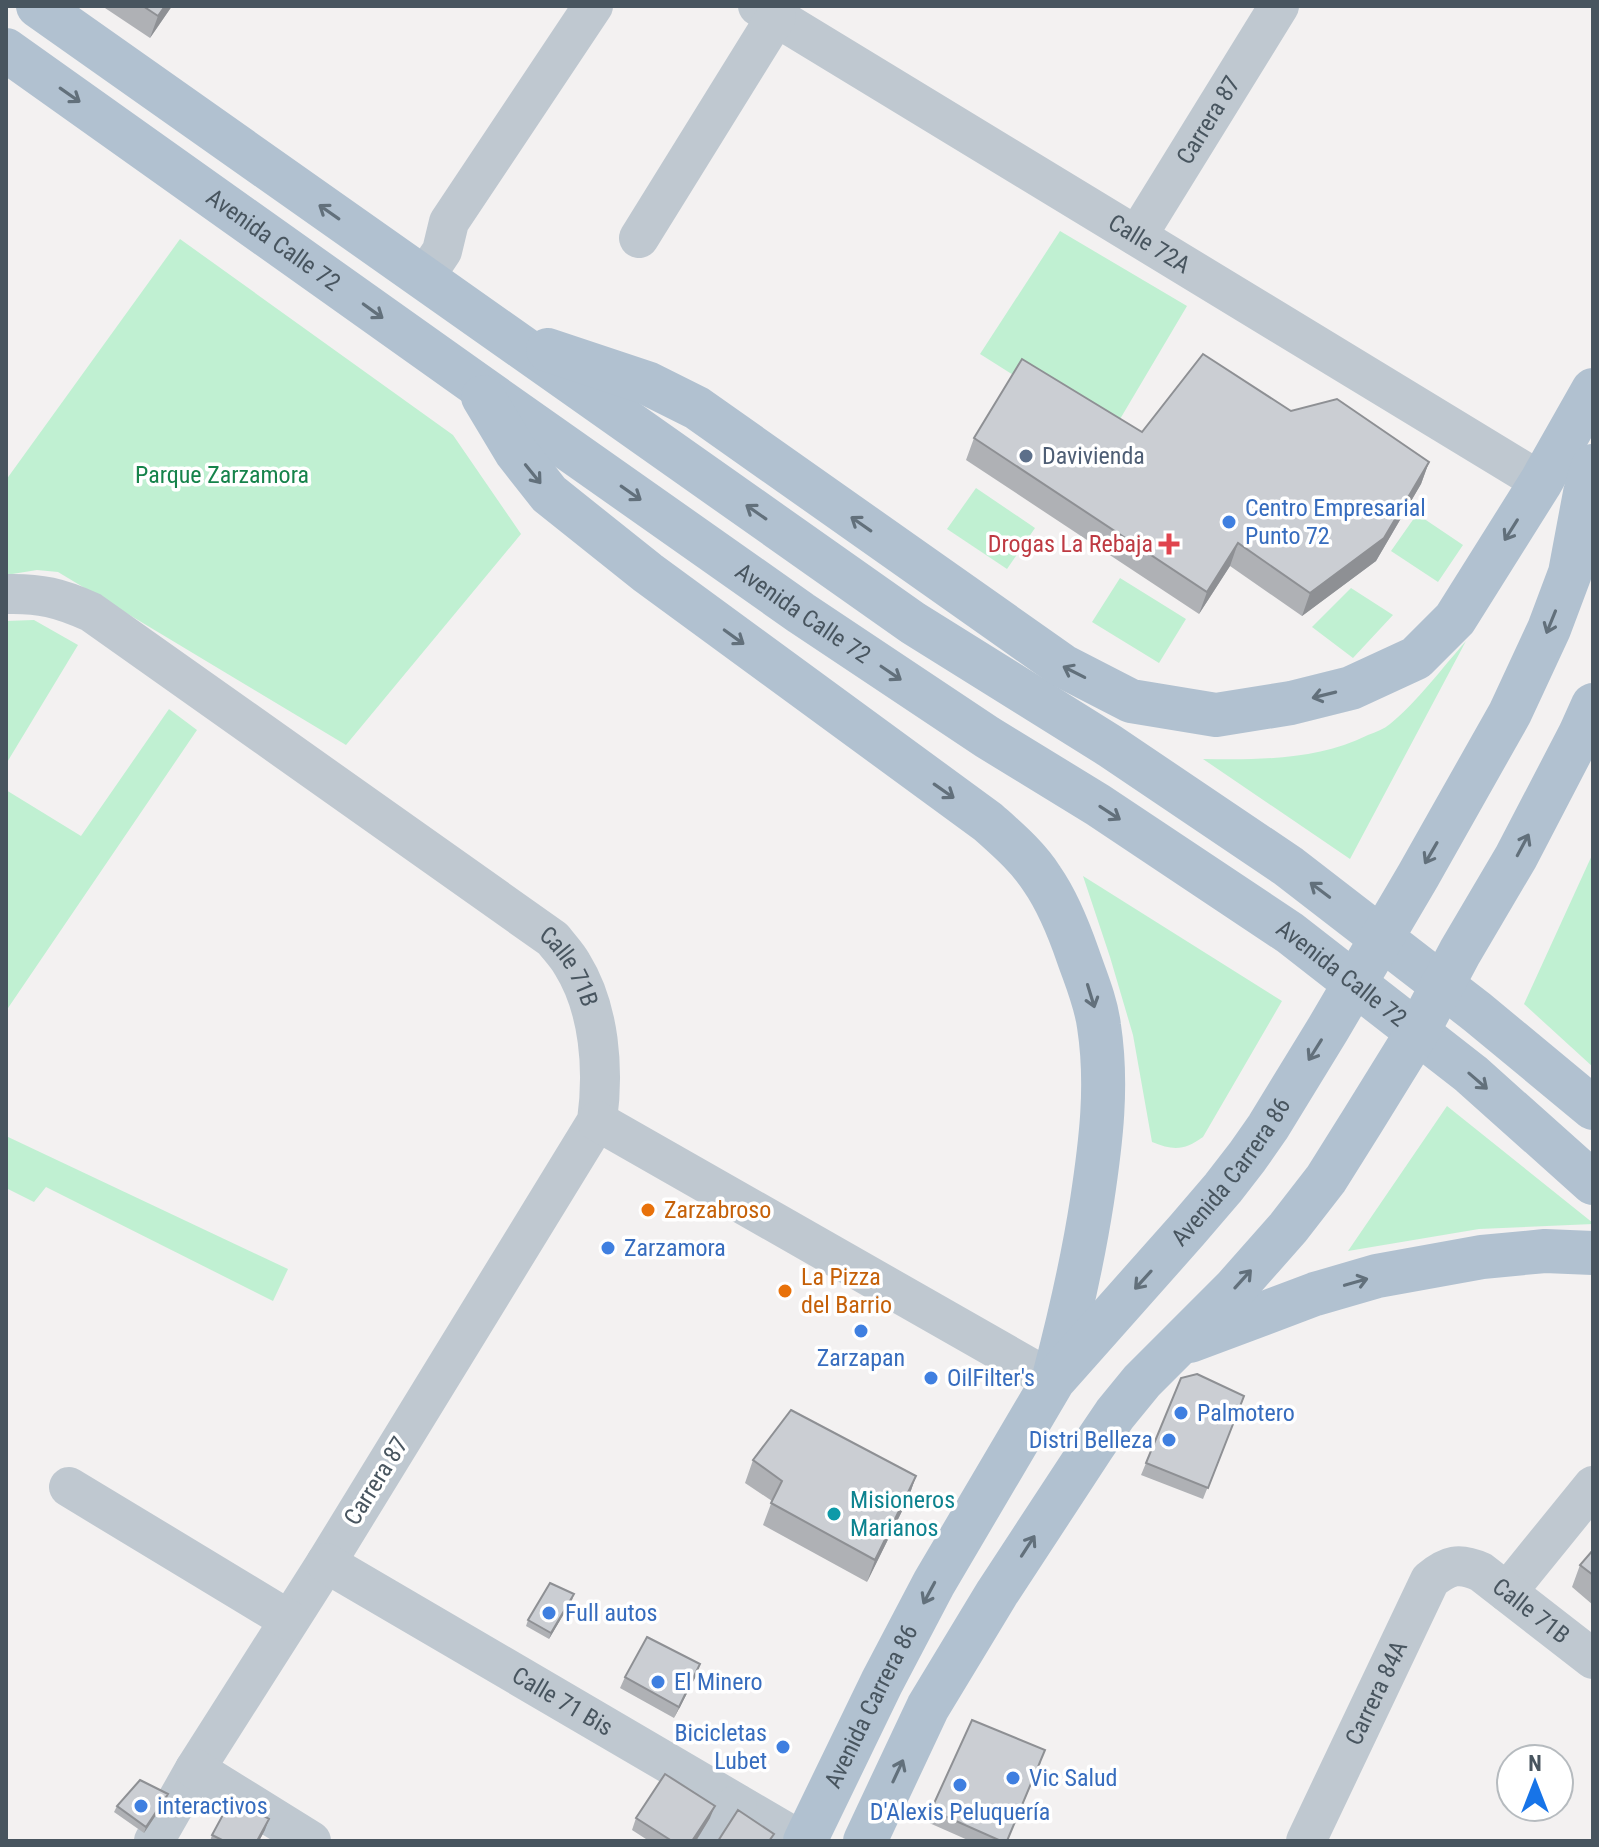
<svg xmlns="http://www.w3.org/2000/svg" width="1599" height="1847" font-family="'Roboto Condensed',sans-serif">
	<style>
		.green { fill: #c0f0d2 }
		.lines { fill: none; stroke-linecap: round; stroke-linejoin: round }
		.minor { stroke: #bfc8d0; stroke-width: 40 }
		.major { stroke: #b1c1d0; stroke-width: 44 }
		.wall { fill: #afb1b5 }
		.shaded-wall { fill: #8e9094 }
		.building { fill: #cbced3; stroke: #8e9094; stroke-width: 2 }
		.oneway { stroke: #62707b }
		.service-dot { fill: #5c6f8a; stroke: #fff; stroke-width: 3 }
		.shop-dot { fill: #3f7fe0; stroke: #fff; stroke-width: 3 }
		.health-dot { fill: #e0444e; stroke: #fff; stroke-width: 3 }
		.food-dot { fill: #e8710a; stroke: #fff; stroke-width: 3 }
		.culture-dot { fill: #0f9aa8; stroke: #fff; stroke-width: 3 }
		.labels { text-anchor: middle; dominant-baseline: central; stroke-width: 7; stroke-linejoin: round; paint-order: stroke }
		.street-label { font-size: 24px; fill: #48555f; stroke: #fff }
		.service-label { font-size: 24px; fill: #4e5e75; stroke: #fff; text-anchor: start }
		.park-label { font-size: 24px; fill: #16834b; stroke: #fff }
		.shop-label { font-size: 24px; fill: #366cbe; stroke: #fff; text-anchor: start }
		.health-label { font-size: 24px; fill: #be3a42; stroke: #fff; text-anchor: end }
		.food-label { font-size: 24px; fill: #c56008; stroke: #fff; text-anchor: start }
		.culture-label { font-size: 24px; fill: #0d838f; stroke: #fff; text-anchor: start }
	</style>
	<rect width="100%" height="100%" fill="#f3f1f1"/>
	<!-- green -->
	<path class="green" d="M1060 231 1187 306 1110 436 980 354Z
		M180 239 453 435 521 534 346 745 58 572 37 570 6 575V480Z
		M976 488 1035 528 1007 569 947 529Z
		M1417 514 1463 545 1438 582 1391 551Z
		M1120 578 1186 619 1159 663 1092 622Z
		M1351 588 1393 615 1353 658 1312 627Z
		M34 620 78 645 6 764V621Z
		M1466 641 1350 859 1203 759C1259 760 1318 760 1368 735 1376 732 1384 729 1390 724 1417 702 1443 667 1466 641Z
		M169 709 197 730 6 1011V790L81 836Z
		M1593 853V1067L1524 1004Z
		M1083 876 1282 1001 1203 1137C1185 1150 1174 1151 1152 1142L1133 1035 1110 957Z
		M1447 1106 1593 1223V1224L1479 1229 1348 1251Z
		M6 1136 288 1269 273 1301 46 1187 34 1202 6 1188Z"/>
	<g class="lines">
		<!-- minor -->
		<g class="minor">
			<path id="s1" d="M758 6 1541 482"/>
			<path id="s2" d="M1137 236 1279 6"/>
			<path d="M639 238 776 17"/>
			<path d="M424 278 442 251 449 222 593 6"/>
			<path id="s3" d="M6 594C40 593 60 598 91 612L553 939C559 947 567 955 572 964 600 1009 604 1070 597 1121L326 1563 195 1769 154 1841"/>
			<path d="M597 1121 1053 1381"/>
			<path d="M69 1487 289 1620"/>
			<path id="s4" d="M326 1563 801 1841"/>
			<path d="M1507 1592 1593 1486"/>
			<path d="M195 1769 311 1841"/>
			<path d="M714 1841 737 1804"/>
			<path id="s5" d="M1306 1841 1430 1580C1448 1565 1459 1562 1481 1572L1593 1659"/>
		</g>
		<!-- major -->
		<g class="major">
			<path d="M38 6 913 623 1110 746 1288 866 1477 1012 1593 1108"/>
			<path id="s6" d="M6 50 476 384 801 613 987 737 1098 805 1290 933 1471 1074 1593 1183"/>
			<path d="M548 350 647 383 697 408 1063 666 1131 701 1216 715 1291 703 1351 688 1416 658 1455 619 1541 482 1593 390"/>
			<path d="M483 397 516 452 549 494 648 573 988 822C1008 840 1028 857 1042 879 1058 902 1069 930 1078 956 1086 979 1096 1002 1099 1026 1108 1085 1101 1142 1092 1201 1083 1259 1070 1316 1055 1373"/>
			<path d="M1190 1341 1315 1294 1377 1276 1482 1257 1545 1251 1593 1253"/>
			<path id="s7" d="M805 1841 882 1682 934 1583 1053 1381 1187 1230 1223 1188 1247 1157 1268 1127 1328 1029 1418 876 1510 713 1549 629 1570 573 1585 493 1593 466"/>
			<path d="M865 1841 928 1707 997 1593 1092 1448 1115 1414 1142 1381 1235 1288 1288 1228 1326 1179 1363 1120 1418 1031 1460 952 1516 857 1580 734 1593 705"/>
		</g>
	</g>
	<!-- wall -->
	<path class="wall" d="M102 6H172L150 38Z
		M1291 411 1429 462 1421 484 1376 561 1302 616 1230 566 1199 614 966 460 974 438 1142 432Z
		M1244 1396 1203 1499 1141 1475 1146 1463Z
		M753 1460 916 1476 908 1499 867 1582 763 1525 772 1501 745 1483Z
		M1593 1550V1605L1572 1587 1580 1565Z
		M572 1600 549 1639 526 1626 528 1620Z
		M700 1664 696 1676 674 1718 620 1688 625 1677Z
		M1041 1762 1007 1841H970L927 1822 931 1810Z
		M168 1794 166 1800 144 1833 114 1812 117 1806Z
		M636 1818H710L696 1841H649L632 1830Z
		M265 1830 259 1841H210L212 1835Z"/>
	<!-- shaded-wall -->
	<path class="shaded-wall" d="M165 6H172L150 38 158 16Z
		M1429 462 1421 484 1376 561 1302 616 1310 593Z
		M1238 543 1230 566 1199 614 1207 592Z
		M916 1476 908 1499 867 1582 875 1560Z
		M574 1594 572 1600 549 1639 551 1633Z
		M700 1664 696 1676 674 1718 679 1707Z
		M168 1794 166 1800 144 1833 146 1827Z
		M715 1806 710 1818 696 1841H692Z
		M269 1819 265 1830 259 1841H257Z"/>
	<!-- building -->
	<path class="building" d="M143 6H165L158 16Z
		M1203 354 1291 411 1337 399 1429 462 1384 538 1310 593 1238 543 1207 592 974 438 1022 359 1142 432Z
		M1197 1374 1244 1396 1208 1488 1146 1463 1181 1378Z
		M791 1410 916 1476 875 1560 771 1503 782 1481 753 1460Z
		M1593 1550V1575L1580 1565Z
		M550 1583 574 1594 551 1633 528 1620Z
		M647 1637 700 1664 679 1707 625 1677Z
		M972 1720 1045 1750 1007 1841H1001L931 1810Z
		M665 1774 715 1806 692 1841H672L636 1818Z
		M140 1780 168 1794 146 1827 117 1806Z
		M232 1798 269 1819 257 1841H224L212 1835Z
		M738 1810 774 1834 769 1841H718Z"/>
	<!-- one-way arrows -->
	<defs><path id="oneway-shaft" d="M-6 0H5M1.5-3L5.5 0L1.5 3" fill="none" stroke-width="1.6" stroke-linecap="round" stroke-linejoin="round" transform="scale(2)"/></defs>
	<g class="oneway">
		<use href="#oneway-shaft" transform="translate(70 95) rotate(35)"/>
		<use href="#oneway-shaft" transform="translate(329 212) rotate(-145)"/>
		<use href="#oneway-shaft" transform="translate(373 311) rotate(36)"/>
		<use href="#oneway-shaft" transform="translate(533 474) rotate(51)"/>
		<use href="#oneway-shaft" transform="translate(631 493) rotate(35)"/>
		<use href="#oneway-shaft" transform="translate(756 512) rotate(-145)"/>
		<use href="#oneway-shaft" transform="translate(861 524) rotate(-145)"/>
		<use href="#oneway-shaft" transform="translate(1511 530) rotate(122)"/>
		<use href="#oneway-shaft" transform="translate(1551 622) rotate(112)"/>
		<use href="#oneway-shaft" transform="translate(734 637) rotate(36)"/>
		<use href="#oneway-shaft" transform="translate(1074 672) rotate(-153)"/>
		<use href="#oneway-shaft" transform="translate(891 673) rotate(34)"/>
		<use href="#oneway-shaft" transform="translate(1324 695) rotate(166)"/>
		<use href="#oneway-shaft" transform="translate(944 791) rotate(35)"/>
		<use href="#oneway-shaft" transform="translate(1110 813) rotate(33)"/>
		<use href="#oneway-shaft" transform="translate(1523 845) rotate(-62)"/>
		<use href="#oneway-shaft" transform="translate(1431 853) rotate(120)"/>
		<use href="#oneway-shaft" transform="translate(1320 890) rotate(-143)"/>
		<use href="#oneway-shaft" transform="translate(1091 996) rotate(73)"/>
		<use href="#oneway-shaft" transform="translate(1315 1050) rotate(122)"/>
		<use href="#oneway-shaft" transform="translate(1478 1081) rotate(41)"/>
		<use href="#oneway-shaft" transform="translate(1243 1279) rotate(-48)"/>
		<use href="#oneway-shaft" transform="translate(1143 1280) rotate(132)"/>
		<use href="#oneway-shaft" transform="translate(1356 1282) rotate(-16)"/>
		<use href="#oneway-shaft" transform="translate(1028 1546) rotate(-57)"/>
		<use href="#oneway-shaft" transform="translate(929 1593) rotate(118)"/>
		<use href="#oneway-shaft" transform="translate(898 1771) rotate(-65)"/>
	</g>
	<!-- markers -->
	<circle class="service-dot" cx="1026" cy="456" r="8"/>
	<g class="shop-dot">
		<circle cx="1229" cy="522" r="8"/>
		<circle cx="608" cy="1248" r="8"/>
		<circle cx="861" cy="1331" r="8"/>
		<circle cx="931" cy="1378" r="8"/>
		<circle cx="1181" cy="1413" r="8"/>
		<circle cx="1169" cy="1440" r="8"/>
		<circle cx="549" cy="1613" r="8"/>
		<circle cx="658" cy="1682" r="8"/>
		<circle cx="783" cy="1747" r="8"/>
		<circle cx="1013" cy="1778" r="8"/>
		<circle cx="960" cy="1785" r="8"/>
		<circle cx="141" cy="1806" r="8"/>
	</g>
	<path class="health-dot" d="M1165 532h8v8h8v8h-8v8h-8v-8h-8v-8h8z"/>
	<g class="food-dot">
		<circle cx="648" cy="1210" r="8"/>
		<circle cx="785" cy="1291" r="8"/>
	</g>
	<circle class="culture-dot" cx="834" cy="1514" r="8"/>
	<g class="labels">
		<!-- street labels -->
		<g class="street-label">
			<text stroke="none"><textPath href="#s2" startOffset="136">Carrera 87</textPath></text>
			<text stroke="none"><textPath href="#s6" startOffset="328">Avenida Calle 72</textPath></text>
			<text stroke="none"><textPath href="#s1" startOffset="458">Calle 72A</textPath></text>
			<text stroke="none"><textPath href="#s6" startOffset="976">Avenida Calle 72</textPath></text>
			<text stroke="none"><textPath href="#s3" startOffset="686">Calle 71B</textPath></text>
			<text stroke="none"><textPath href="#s6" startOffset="1624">Avenida Calle 72</textPath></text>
			<text stroke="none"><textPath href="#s7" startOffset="798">Avenida Carrera 86</textPath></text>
			<text transform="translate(376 1481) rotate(-58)">Carrera 87</text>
			<text stroke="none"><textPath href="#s5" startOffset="408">Calle 71B</textPath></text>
			<text stroke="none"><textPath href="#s5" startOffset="164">Carrera 84A</textPath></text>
			<text stroke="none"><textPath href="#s4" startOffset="274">Calle 71 Bis</textPath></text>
			<text stroke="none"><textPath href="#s7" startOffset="150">Avenida Carrera 86</textPath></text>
		</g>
		<!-- service labels -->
		<g class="service-label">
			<text x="1042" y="456">Davivienda</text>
		</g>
		<!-- park labels -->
		<g class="park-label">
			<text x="222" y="475">Parque Zarzamora</text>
		</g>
		<!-- shop labels -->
		<g class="shop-label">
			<text x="1245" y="508">Centro Empresarial<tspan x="1245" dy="28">Punto 72</tspan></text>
			<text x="624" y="1248">Zarzamora</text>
			<text x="861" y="1358" text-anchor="middle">Zarzapan</text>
			<text x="947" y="1378">OilFilter's</text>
			<text x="1197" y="1413">Palmotero</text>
			<text x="1153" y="1440" text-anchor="end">Distri Belleza</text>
			<text x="565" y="1613">Full autos</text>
			<text x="674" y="1682">El Minero</text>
			<text x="767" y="1733" text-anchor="end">Bicicletas<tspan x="767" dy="28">Lubet</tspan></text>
			<text x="1029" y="1778">Vic Salud</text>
			<text x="157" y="1806">interactivos</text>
			<text x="960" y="1812" text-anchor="middle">D'Alexis Peluquería</text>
		</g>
		<!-- health labels -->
		<g class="health-label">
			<text x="1153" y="544">Drogas La Rebaja</text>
		</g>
		<!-- food labels -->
		<g class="food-label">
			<text x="664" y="1210">Zarzabroso</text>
			<text x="801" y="1277">La Pizza<tspan x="801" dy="28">del Barrio</tspan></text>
		</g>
		<!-- culture labels -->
		<g class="culture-label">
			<text x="850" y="1500">Misioneros<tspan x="850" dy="28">Marianos</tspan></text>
		</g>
	</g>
	<!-- border -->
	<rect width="1599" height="1847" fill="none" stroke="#48555f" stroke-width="16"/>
	<!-- north arrow -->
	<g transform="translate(1535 1783)"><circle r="38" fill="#ffffff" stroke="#b6bbbf" stroke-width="2"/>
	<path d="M0-6L14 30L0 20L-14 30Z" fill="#1774e8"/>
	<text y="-12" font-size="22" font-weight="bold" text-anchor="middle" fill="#48555f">N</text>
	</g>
</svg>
